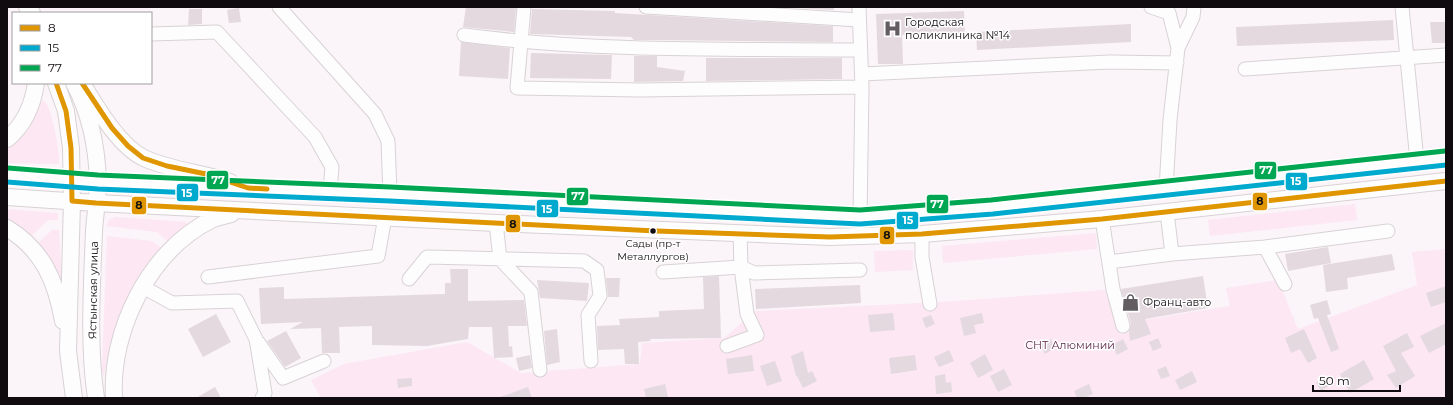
<svg xmlns="http://www.w3.org/2000/svg" width="1453" height="405" font-family="Montserrat,sans-serif">
	<style>
		.green { fill: #fce7f2 }
		.building { fill: #e4d9df }
		.lines { fill: none; stroke-linecap: round; stroke-linejoin: round }
		.minor-casing { stroke: #d8d2d5; stroke-width: 15 }
		.major-casing { stroke: #d8d2d5; stroke-width: 18 }
		.minor { stroke: #fefdfe; stroke-width: 13 }
		.major { stroke: #fefdfe; stroke-width: 16 }
		.bus-1-casing { stroke: #fff; stroke-width: 8 }
		.bus-2-casing { stroke: #fff; stroke-width: 8 }
		.bus-3-casing { stroke: #fff; stroke-width: 8 }
		.bus-1 { stroke: #e09601; stroke-width: 5 }
		.bus-2 { stroke: #00a9ce; stroke-width: 5 }
		.bus-3 { stroke: #00a651; stroke-width: 5 }
		.bus-dot { fill: #100b0e; stroke: #fff; stroke-width: 1.5 }
		.labels { text-anchor: middle; dominant-baseline: central; stroke-width: 3; stroke-linejoin: round; paint-order: stroke }
		.bus-label { font-size: 10px; fill: #100b0e; stroke: #fff }
		.poi-label { font-size: 11px; fill: #100b0e; stroke: #fff; text-anchor: start }
		.street-label { font-size: 11px; fill: #100b0e; stroke: #fff }
		.park-label { font-size: 11px; fill: #5e274a; stroke: #fff }
		.line-badge { stroke: #fff; stroke-width: 1.5 }
		.badge-label { font-size: 11px; text-anchor: middle; font-weight: bold; fill: #fff }
		.pale-badge-label { font-size: 11px; text-anchor: middle; font-weight: bold; fill: #111 }
	</style>
	<rect width="100%" height="100%" fill="#fbf4f8"/>
	<!-- green -->
	<path class="green" d="M43 100C52 105 60 153 59 164L7 163V148L27 128Z
		M1355 204 1357 220 1210 236 1208 220Z
		M7 209 58 213V220H48L31 236 7 220Z
		M115 217 186 222 187 225 168 242 157 232 106 226 109 220Z
		M52 230H59L62 283 52 261 38 243Z
		M1096 233 1097 249 943 263 942 246Z
		M107 236 152 241 161 248C128 281 111 333 104 377L102 371Z
		M1446 249V398H321L311 380 344 364 467 342 521 373 640 364 642 343 724 338 755 311 942 302 1105 290 1118 324 1230 306 1226 288 1278 280 1298 329 1417 285 1412 252Z
		M913 250V270L875 272 874 251Z"/>
	<!-- building -->
	<path class="building" d="M466 7 516 8 514 32 463 27Z
		M777 7H834V10Z
		M239 8 241 22 229 23 227 10Z
		M189 9H202V24L188 25Z
		M532 9 615 11V13L833 26V42L657 40H634L631 37 530 34Z
		M964 11 965 33 902 35 903 64H878L876 14Z
		M1393 20 1394 40 1237 46 1236 27Z
		M1430 22H1446V43H1432Z
		M1131 24V42L977 50 976 32Z
		M461 42 510 48 508 79 459 76Z
		M531 53 612 55 611 79 530 78Z
		M634 56H657V67L685 71 683 81 634 82Z
		M706 58H842V79L706 81Z
		M1328 247 1331 263 1288 271 1285 254Z
		M1392 254 1395 270 1347 278 1348 289 1326 292 1323 265Z
		M450 269H468V301L524 300 527 326H508L509 347 512 346 513 357 494 358 492 327H469L468 339 427 346 372 345V326L339 327 340 353H322L321 328 290 329 303 322 261 324 259 288 284 287V299L445 294V283H451Z
		M719 276 721 338 650 339 651 341 638 342 639 364H625L624 349 598 350 597 326 620 325 619 319 659 317V311L704 309 703 277Z
		M1203 276 1208 308 1145 319 1151 334 1130 341 1129 332 1131 324 1121 289Z
		M606 278H620L619 297H608Z
		M537 280 589 283 587 301 540 298Z
		M860 285 861 303 756 309 755 289Z
		M1446 286V302L1431 307 1426 293Z
		M1327 300 1331 314 1327 315 1339 349 1331 352 1318 318 1314 319 1310 305Z
		M893 313 895 330 870 332 868 315Z
		M982 313 984 323 974 325 976 333 964 336 960 318Z
		M216 314 231 342 203 357 188 329Z
		M931 315 935 324 926 328 922 318Z
		M1446 323V344L1429 353 1420 336Z
		M557 329 560 362 547 365 544 331Z
		M1304 329 1317 358 1308 363 1300 349 1291 353 1285 338Z
		M286 331 301 358 285 367 267 341Z
		M1407 333 1414 347 1401 353 1415 376 1396 388 1387 375 1396 371 1383 346Z
		M1158 338 1162 347 1153 351 1149 342Z
		M1051 339 1055 348 1045 354 1040 344Z
		M1123 339 1128 349 1117 355 1112 345Z
		M949 350 954 361 939 367 934 357Z
		M803 351 808 373 812 371 817 381 803 388 797 376H796L791 356Z
		M985 354 993 370 978 378 970 363Z
		M530 355 532 368 519 371 516 358Z
		M752 355 754 371 728 374 726 359Z
		M915 355 917 370 891 374 889 358Z
		M1364 360 1374 379 1350 393 1340 374Z
		M775 361 782 381 767 386 760 366Z
		M1166 366 1170 376 1161 379 1157 370Z
		M1004 369 1012 385 998 392 990 376Z
		M1192 371 1197 382 1180 390 1175 380Z
		M945 374 946 383 951 382 952 392 936 394 935 376Z
		M412 378V386L398 388 397 379Z
		M1325 378 1329 386 1321 391 1316 383Z
		M665 384 668 397 646 398 644 389Z
		M1089 384 1093 394 1084 398H1077L1074 391Z
		M215 387 221 398H196Z
		M528 387 532 398H500V397Z"/>
	<g class="lines">
		<defs>
			<path id="minor" d="M279 7 375 114 388 141 390 194
				M524 7 517 88 640 90 862 87
				M646 7 859 20
				M859 7 862 87 860 217
				M1151 7 1169 13 1178 48 1170 120 1166 189
				M1402 7 1417 161
				M151 34 217 32 315 137 332 167 330 192
				M464 35C595 52 728 49 860 50
				M1178 48 1193 17 1194 7
				M1245 69 1446 55
				M862 74 1110 62 1177 63
				M1102 219 1113 289 1123 326
				M496 223 500 259 531 292 540 370
				M922 234V257L930 304
				M1265 247 1285 284
				M1172 254 1265 247 1388 231
				M1109 262 1172 254 1167 212
				M663 272 741 267 754 273 860 270
				M208 277 378 256 385 217
				M409 279 427 257 584 261 597 270 600 296 588 315 591 361
				M143 287 172 303 237 301 256 339 265 393 262 398
				M258 342 283 378 324 361
				M727 346 757 335 747 314 741 267 740 233"/>
			<path id="major" d="M27 7 32 13
				M56 83 66 111 71 148 72 201 68 351 74 398
				M74 83C90 113 97 148 98 182 98 199 95 215 94 231 92 284 88 346 96 398
				M83 85C97 108 119 146 144 158 170 170 202 173 230 182
				M7 139C24 125 33 104 36 83
				M7 175 98 182 390 194 860 217 992 207 1446 158
				M7 197 96 203 496 223 830 237 922 234 1102 219 1446 181
				M7 228C43 250 56 281 63 321
				M114 398C110 331 149 251 211 220 217 217 225 216 231 214"/>
		</defs>
		<!-- minor casing -->
		<use href="#minor" class="minor-casing"/>
		<!-- major casing -->
		<use href="#major" class="major-casing"/>
		<!-- minor -->
		<use href="#minor" class="minor"/>
		<!-- major -->
		<use href="#major" class="major"/>
		<defs>
			<path id="bus-1" d="M56 83 66 111 71 148 72 201 96 203 656 231 830 237 922 234 1102 219 1446 181
				M82 83 112 128 128 146 143 158 167 166 206 174 248 188 267 189"/>
			<path id="bus-2" d="M7 182 98 189 390 201 860 224 993 214 1446 165"/>
			<path id="bus-3" d="M8 168 98 175 390 187 860 210 991 200 1445 151"/>
		</defs>
		<!-- bus-1 casing -->
		<use href="#bus-1" class="bus-1-casing"/>
		<!-- bus-2 casing -->
		<use href="#bus-2" class="bus-2-casing"/>
		<!-- bus-3 casing -->
		<use href="#bus-3" class="bus-3-casing"/>
		<!-- bus-1 -->
		<use href="#bus-1" class="bus-1"/>
		<!-- bus-2 -->
		<use href="#bus-2" class="bus-2"/>
		<!-- bus-3 -->
		<use href="#bus-3" class="bus-3"/>
	</g>
	<!-- icons -->
	<defs>
		<symbol id="hospital-bare" viewBox="-9 -9 18 18"><path d="M-5-5h3v3.5h4V-5h3V5h-3V1.5h-4V5h-3Z" fill="#625d60" stroke="#fff" stroke-width="2.5" paint-order="stroke"/></symbol>
		<symbol id="shop-bare" viewBox="-9 -9 18 18"><path d="M-5-2.5h2.3a2.7 3.5 0 0 1 5.4 0H5L5.5 6h-11ZM-1.5-2.5h3a1.5 2.3 0 0 0-3 0Z" fill="#625d60" stroke="#fff" stroke-width="2.5" paint-order="stroke"/></symbol>
	</defs>
	<g fill-rule="evenodd">
		<use href="#hospital-bare" x="880" y="16" width="25" height="25"/>
		<use href="#shop-bare" x="1118" y="290" width="25" height="25"/>
	</g>
	<!-- markers -->
	<circle class="bus-dot" cx="653" cy="231" r="3.5"/>
	<g class="labels">
		<!-- bus labels -->
		<g class="bus-label">
			<text x="653" y="243">Сады (пр-т<tspan x="653" dy="13">Металлургов)</tspan></text>
		</g>
		<!-- poi labels -->
		<g class="poi-label">
			<text x="905" y="22">Городская<tspan x="905" dy="13">поликлиника №14</tspan></text>
			<text x="1143" y="302">Франц-авто</text>
		</g>
		<!-- street labels -->
		<g class="street-label">
			<text transform="translate(93 290) rotate(-89)">Ястынская улица</text>
		</g>
		<!-- park labels -->
		<g class="park-label">
			<text x="1070" y="345">СНТ Алюминий</text>
		</g>
	</g>
	<g class="line-badge">
		<rect x="1254" y="161" width="23" height="19" rx="4" fill="#00a651"/>
		<rect x="206" y="170" width="23" height="20" rx="4" fill="#00a651"/>
		<rect x="1285" y="172" width="23" height="19" rx="4" fill="#00a9ce"/>
		<rect x="176" y="183" width="23" height="19" rx="4" fill="#00a9ce"/>
		<rect x="566" y="187" width="23" height="19" rx="4" fill="#00a651"/>
		<rect x="1252" y="192" width="16" height="19" rx="4" fill="#e09601"/>
		<rect x="926" y="194" width="23" height="20" rx="4" fill="#00a651"/>
		<rect x="131" y="196" width="16" height="19" rx="4" fill="#e09601"/>
		<rect x="536" y="199" width="23" height="19" rx="4" fill="#00a9ce"/>
		<rect x="896" y="211" width="23" height="19" rx="4" fill="#00a9ce"/>
		<rect x="505" y="214" width="16" height="19" rx="4" fill="#e09601"/>
		<rect x="879" y="226" width="16" height="19" rx="4" fill="#e09601"/>
	</g>
	<g class="badge-label">
		<text x="1266" y="174">77</text>
		<text x="218" y="184">77</text>
		<text x="1296" y="185">15</text>
		<text x="187" y="197">15</text>
		<text x="578" y="200">77</text>
		<text x="937" y="208">77</text>
		<text x="547" y="213">15</text>
		<text x="908" y="224">15</text>
	</g>
	<g class="pale-badge-label">
		<text x="1260" y="205">8</text>
		<text x="139" y="209">8</text>
		<text x="513" y="228">8</text>
		<text x="887" y="239">8</text>
	</g>
	<!-- border -->
	<rect width="1453" height="405" fill="none" stroke="#100b0e" stroke-width="16"/>
	<!-- legend -->
	<rect x="12" y="12" width="140" height="72" fill="#ffffff" stroke="#9f9d9f"/>
	<rect x="20" y="25" width="20" height="6" fill="#e09601" stroke="#9f9d9f"/>
	<text x="48" y="32" font-size="12" fill="#100b0e">8</text>
	<rect x="20" y="45" width="20" height="6" fill="#00a9ce" stroke="#9f9d9f"/>
	<text x="48" y="52" font-size="12" fill="#100b0e">15</text>
	<rect x="20" y="65" width="20" height="6" fill="#00a651" stroke="#9f9d9f"/>
	<text x="48" y="72" font-size="12" fill="#100b0e">77</text>
	<!-- scale -->
	<path d="M1313 385v6h87v-6" fill="none" stroke="#100b0e" stroke-width="2"/>
	<text x="1319" y="385" font-size="12" fill="#100b0e" stroke="#ffffff" stroke-width="3" paint-order="stroke">50 m</text>
</svg>
